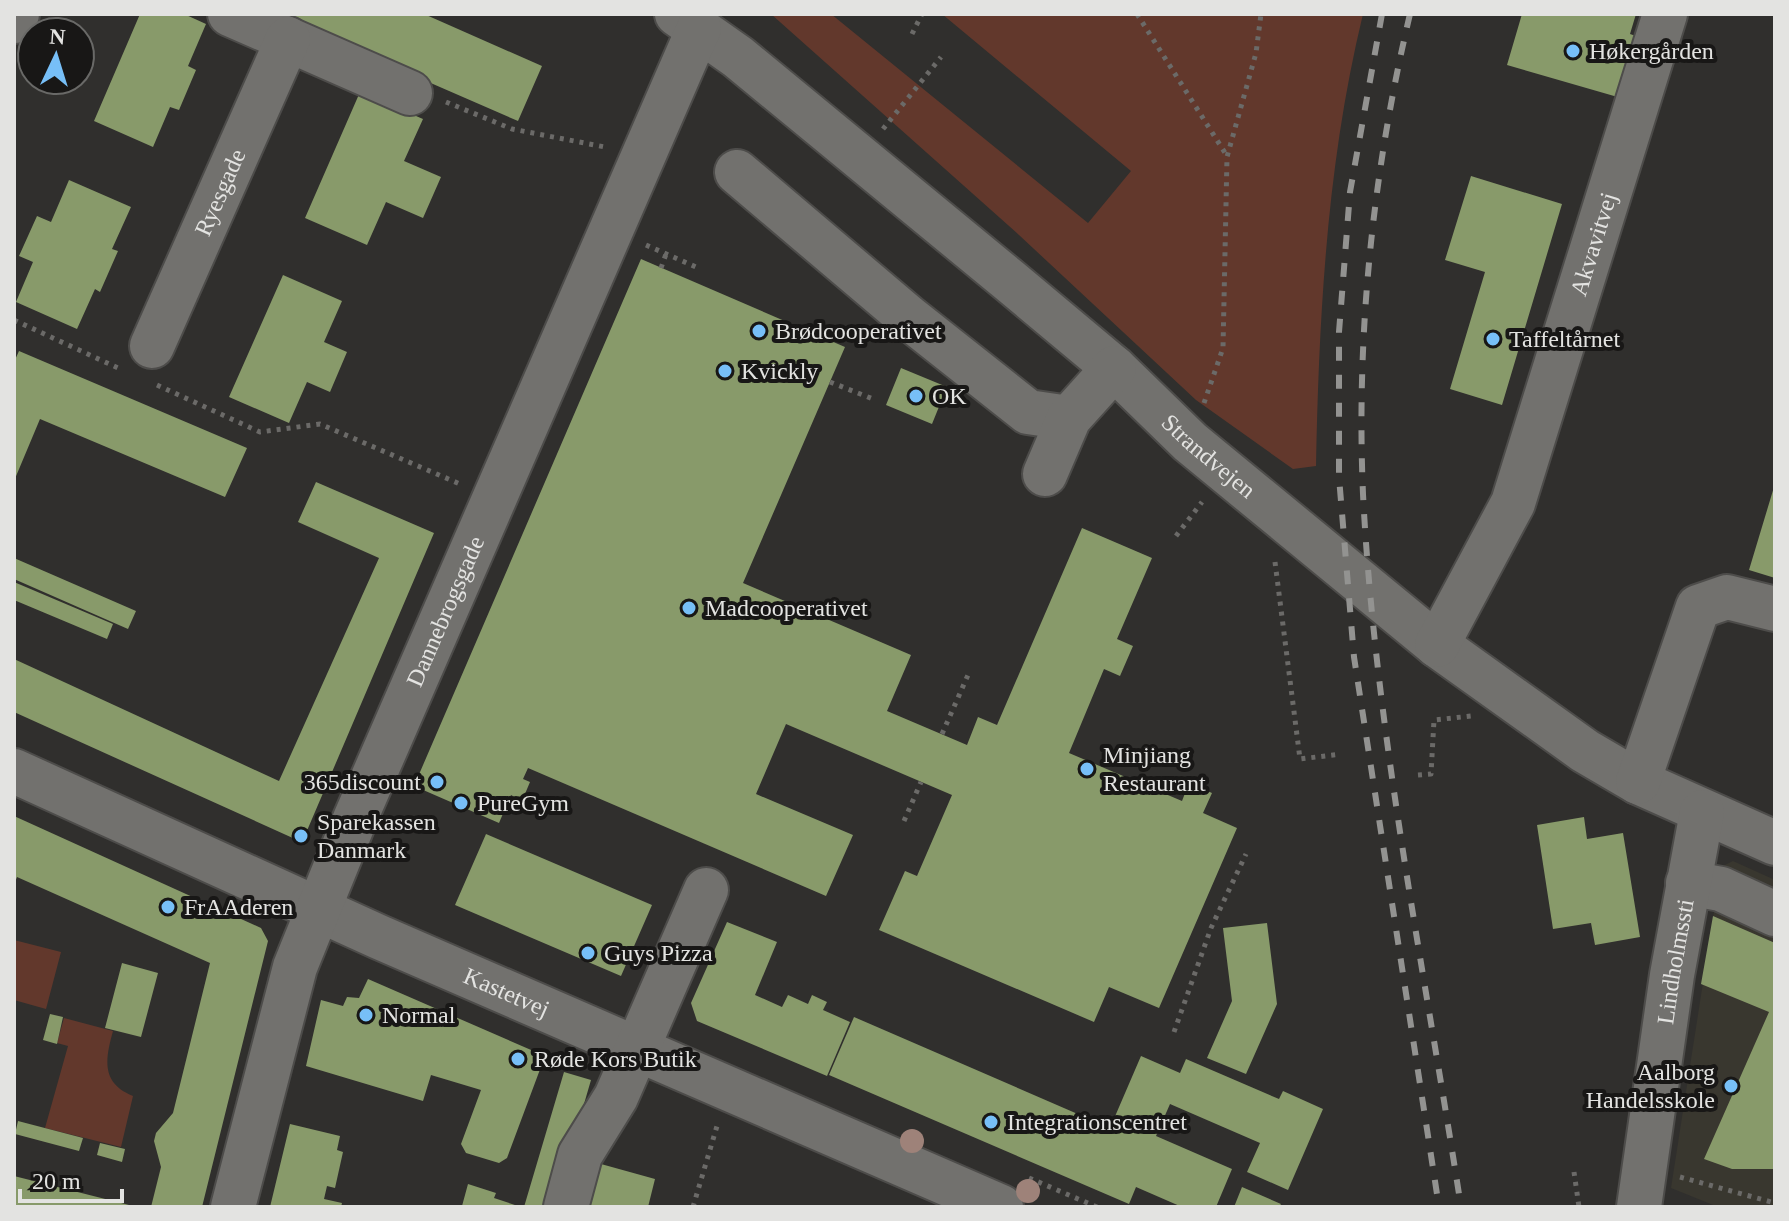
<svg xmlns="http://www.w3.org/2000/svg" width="1789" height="1221" font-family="'Times New Roman',serif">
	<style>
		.built { fill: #39372f }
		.green { fill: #62382c }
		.building { fill: #889a6a }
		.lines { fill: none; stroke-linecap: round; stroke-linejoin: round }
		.minor-casing { stroke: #4d4c4a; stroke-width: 48 }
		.path { stroke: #6b6a68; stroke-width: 5; stroke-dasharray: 4 6; stroke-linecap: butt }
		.minor { stroke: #72716e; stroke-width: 44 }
		.rail { stroke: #939391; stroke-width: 6; stroke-dasharray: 14 14; stroke-linecap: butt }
		.tree { fill: #9e8279 }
		.poi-dot { fill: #77bff7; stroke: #181716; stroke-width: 3 }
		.labels { text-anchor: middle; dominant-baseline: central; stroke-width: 8; stroke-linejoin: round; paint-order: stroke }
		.poi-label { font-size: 24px; fill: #e3e3e1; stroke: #181716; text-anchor: start }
		.street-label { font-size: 24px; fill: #e3e3e1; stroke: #181716 }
	</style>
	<rect width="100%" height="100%" fill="#302f2d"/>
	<!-- built -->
	<path class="built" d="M1733 861 1775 880V1207H1718L1671 1188 1721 867Z"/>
	<!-- green -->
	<path class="green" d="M771 14H831L1088 223 1131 171 942 14H1363C1327 162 1319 315 1316 466L1293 469 1196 400 1019 235Z
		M14 940 61 952 46 1009 14 1000Z
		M64 1018 113 1031C105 1060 101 1083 133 1096L121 1147 45 1128 68 1046 57 1043Z"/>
	<!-- building -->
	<path class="building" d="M140 14H184L206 24 188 66 196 70 179 110 170 107 153 147 94 121Z
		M272 14H424L542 66 518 121Z
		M1522 14H1636L1630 34 1639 37 1621 98 1507 65Z
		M360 92 423 119 404 161 441 177 423 218 386 202 367 245 305 218Z
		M1471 176 1562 204 1502 405 1450 389 1485 272 1445 260Z
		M69 180 131 207 112 249 118 251 100 292 95 289 77 329 16 302 33 262 19 256 37 216 51 222Z
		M641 259 845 347 743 583 911 655 887 711 967 745 978 717 997 725 1082 528 1152 558 1117 639 1133 646 1120 676 1104 669 1069 753 1182 801 1189 783 1212 793 1203 813 1237 828 1159 1008 1109 987 1094 1022 879 930 905 871 917 876 952 795 786 724 756 794 853 835 826 896 528 768 523 779 530 782 522 801 511 795 499 823 414 786Z
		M283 275 342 301 324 342 347 352 330 392 307 382 289 423 229 397Z
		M19 351 247 448 225 497 40 419 14 481V362Z
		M901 368 947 387 932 424 886 405Z
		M316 482 434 533 306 833 295 839 14 712V659L279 781 379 558 298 522Z
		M1774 487H1775V578L1749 570Z
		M14 558 136 611 128 629 14 579Z
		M14 582 113 624 107 639 14 600Z
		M14 816 261 928 268 941 202 1207H151L161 1167 154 1141 156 1133 173 1113 210 963 17 877 14 885Z
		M1584 817 1587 839 1623 833 1640 937 1595 945 1591 923 1553 929 1537 825Z
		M486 834 652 905 621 976 455 905Z
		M1713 916 1775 943V1169H1732L1704 1159 1769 1012 1701 984Z
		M727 922 777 942 755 995 782 1007 788 995 808 1004 812 995 827 1002 823 1010 850 1022 827 1076 697 1021 691 1003Z
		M1267 923 1277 1004 1246 1074 1207 1058 1232 1001 1223 928Z
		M122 963 158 973 141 1037 105 1028Z
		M368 979 545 1056 507 1158 499 1163 466 1153 461 1144 481 1090 431 1075 423 1101 306 1066 321 1000 343 1006 347 997 359 998Z
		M50 1014 63 1017 57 1044 43 1040Z
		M854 1017 1110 1128 1141 1056 1180 1073 1186 1059 1279 1099 1283 1091 1323 1109 1288 1190 1247 1172 1260 1143 1170 1104 1156 1136 1232 1169 1216 1207H1182L1136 1187 1129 1204 829 1075Z
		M564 1072 591 1080 554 1207H524Z
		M18 1121 83 1138 79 1151 15 1134Z
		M290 1124 340 1136 337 1150 343 1152 335 1188 327 1186 324 1199 342 1203 341 1207H270Z
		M100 1143 125 1149 122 1162 97 1155Z
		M601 1164 655 1179 648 1207H589Z
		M14 1176 133 1206V1207H14Z
		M468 1184 496 1193 494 1198 521 1207 462 1206Z
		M1242 1187 1281 1204 1279 1207H1234Z"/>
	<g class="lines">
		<defs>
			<g id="minor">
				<path d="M230 14 410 93"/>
				<path id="s1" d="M677 14 738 57 1010 281 1114 368 1190 442 1437 645 1585 751 1638 782 1775 843"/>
				<path d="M14 21 17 14"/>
				<path d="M737 172 908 317 1028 412 1069 418"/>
				<path id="s2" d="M152 346 288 39"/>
				<path d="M1045 474 1069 418 1114 368"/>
				<path id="s3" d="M1437 645 1513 503 1665 14"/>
				<path id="s4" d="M14 771 379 937 1001 1207"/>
				<path d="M1638 782 1698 607 1727 597 1775 609"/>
				<path d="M1688 883 1721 889 1775 914"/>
				<path id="s5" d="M233 1207 295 967 355 819 699 28"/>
				<path d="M566 1207 580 1155 616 1097 706 890"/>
				<path id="s6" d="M1639 1207 1672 975 1702 812"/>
			</g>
		</defs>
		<!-- minor casing -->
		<use href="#minor" class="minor-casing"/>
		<!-- path -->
		<path class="path" d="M1137 14 1227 156
			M912 34 922 14
			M446 102 512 129 605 147
			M883 129 941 57
			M646 245 696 267
			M661 268 666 254
			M14 320 118 368
			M830 382 873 399
			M157 385 260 432 320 424 460 484
			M1204 403 1223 348 1227 157 1256 53 1261 14
			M1176 536 1202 502
			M1275 562 1300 759 1341 754
			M942 734 968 675
			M1418 775 1431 774 1434 720 1471 716
			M904 821 921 782
			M1174 1032 1211 928 1246 854
			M1574 1172 1579 1207
			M1680 1177 1775 1203
			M1029 1178 1097 1207
			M693 1207 717 1126"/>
		<!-- minor -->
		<use href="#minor" class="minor"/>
		<!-- rail -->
		<path class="rail" d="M1382 14 1350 192 1339 332V477L1354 657 1439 1207
			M1410 14C1373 170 1356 334 1363 494 1375 730 1425 973 1461 1207"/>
	</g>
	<!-- trees -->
	<g class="tree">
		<circle cx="912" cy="1141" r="12"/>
		<circle cx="1028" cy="1191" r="12"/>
	</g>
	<!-- markers -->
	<g class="poi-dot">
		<circle cx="1573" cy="51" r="8"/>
		<circle cx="759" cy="331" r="8"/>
		<circle cx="1493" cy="339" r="8"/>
		<circle cx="725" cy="371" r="8"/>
		<circle cx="916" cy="396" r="8"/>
		<circle cx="689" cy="608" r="8"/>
		<circle cx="1087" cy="769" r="8"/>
		<circle cx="437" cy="782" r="8"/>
		<circle cx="461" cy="803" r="8"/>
		<circle cx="301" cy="836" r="8"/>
		<circle cx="168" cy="907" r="8"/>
		<circle cx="588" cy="953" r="8"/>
		<circle cx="366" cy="1015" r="8"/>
		<circle cx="518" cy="1059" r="8"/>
		<circle cx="1731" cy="1086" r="8"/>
		<circle cx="991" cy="1122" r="8"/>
	</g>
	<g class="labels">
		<!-- poi labels -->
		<g class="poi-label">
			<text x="1589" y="51">Høkergården</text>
			<text x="775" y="331">Brødcooperativet</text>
			<text x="1509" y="339">Taffeltårnet</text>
			<text x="741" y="371">Kvickly</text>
			<text x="932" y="396">OK</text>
			<text x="705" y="608">Madcooperativet</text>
			<text x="1103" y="755">Minjiang<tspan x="1103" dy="28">Restaurant</tspan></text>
			<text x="421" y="782" text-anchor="end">365discount</text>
			<text x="477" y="803">PureGym</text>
			<text x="317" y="822">Sparekassen<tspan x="317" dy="28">Danmark</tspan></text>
			<text x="184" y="907">FrAAderen</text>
			<text x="604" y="953">Guys Pizza</text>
			<text x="382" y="1015">Normal</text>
			<text x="534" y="1059">Røde Kors Butik</text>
			<text x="1715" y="1072" text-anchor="end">Aalborg<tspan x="1715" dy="28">Handelsskole</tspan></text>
			<text x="1007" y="1122">Integrationscentret</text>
		</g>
		<!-- street labels -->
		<g class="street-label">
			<text stroke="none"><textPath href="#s2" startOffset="168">Ryesgade</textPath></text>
			<text stroke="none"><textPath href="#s3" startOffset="432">Akvavitvej</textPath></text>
			<text stroke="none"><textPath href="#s1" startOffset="692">Strandvejen</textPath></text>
			<text stroke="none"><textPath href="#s5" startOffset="634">Dannebrogsgade</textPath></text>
			<text stroke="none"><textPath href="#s6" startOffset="248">Lindholmssti</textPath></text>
			<text stroke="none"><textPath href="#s4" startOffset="540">Kastetvej</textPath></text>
		</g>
	</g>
	<!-- border -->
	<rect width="1789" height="1221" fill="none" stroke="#e3e3e1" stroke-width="32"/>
	<!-- north arrow -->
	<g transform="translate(56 56) rotate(4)"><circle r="38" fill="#181716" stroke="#696967" stroke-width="2"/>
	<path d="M0-6L14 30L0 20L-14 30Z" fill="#77bff7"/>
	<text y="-12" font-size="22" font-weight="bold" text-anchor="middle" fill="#e3e3e1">N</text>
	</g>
	<!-- scale -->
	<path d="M20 1189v12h102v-12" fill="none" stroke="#e3e3e1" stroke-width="4"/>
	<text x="32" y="1189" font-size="24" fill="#e3e3e1" stroke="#181716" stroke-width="6" paint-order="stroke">20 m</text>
</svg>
